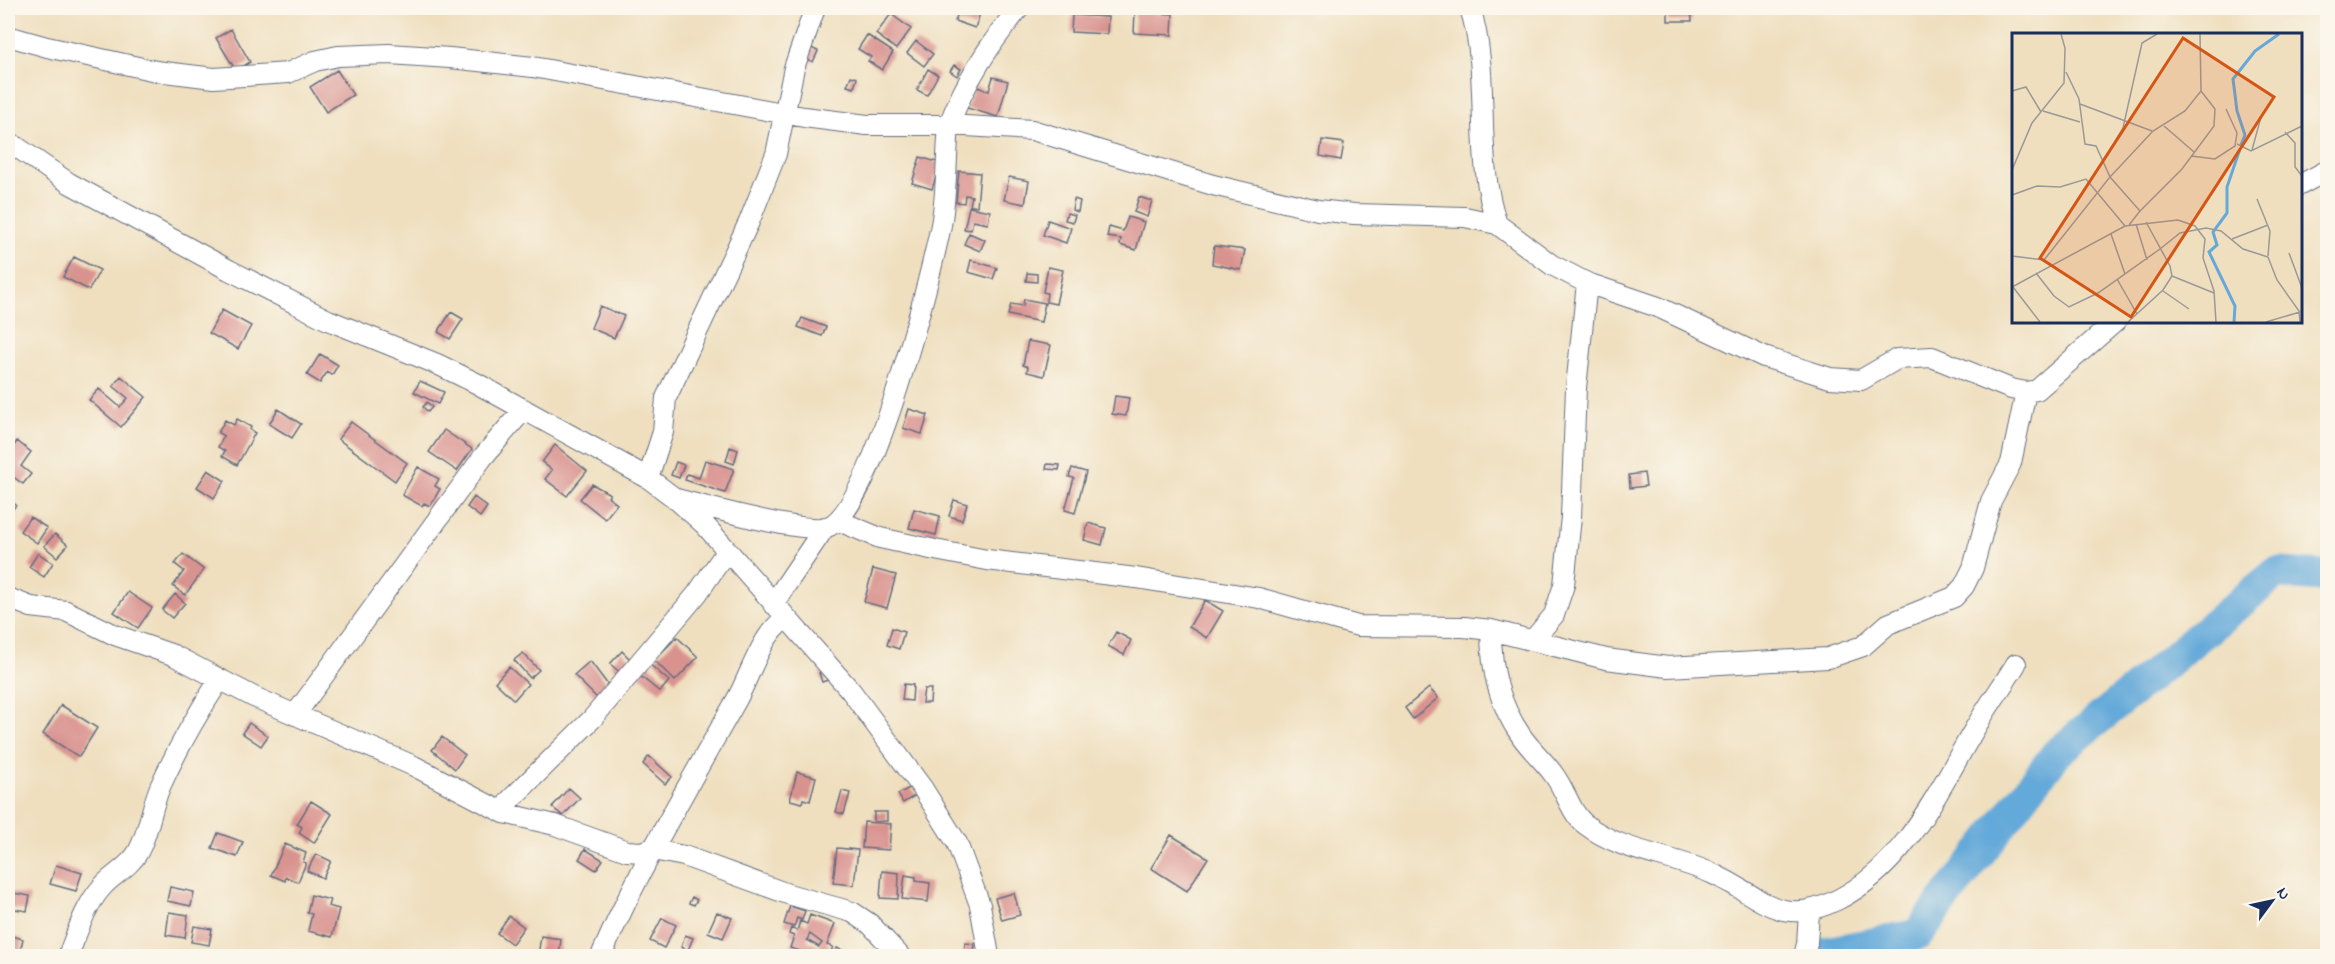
<svg xmlns="http://www.w3.org/2000/svg" width="2335" height="964" font-family="'Indie Flower',sans-serif">
	<style>
		.lines { fill: none; stroke-linecap: round; stroke-linejoin: round }
		.river { stroke: #64a9d9; stroke-width: 32 }
		.building { fill: #d9938f; fill-rule: evenodd }
		.street-casing { stroke: #656d80; stroke-width: 22 }
		.street { stroke: #fff; stroke-width: 20 }
		.inset-river { fill: none; stroke: #64a9d9; stroke-width: 3 }
		.inset-road { fill: none; stroke: #9a9998; stroke-width: 1.5 }
		.view { fill: #d45514; fill-opacity: 0.15; stroke: #d45514; stroke-width: 3 }
		.inset-edge { fill: none; stroke: #1b2f5e; stroke-width: 3 }
	</style>
	<rect width="100%" height="100%" fill="#fbf7ec"/>
	<filter id="ink" filterUnits="userSpaceOnUse"><feTurbulence type="fractalNoise" baseFrequency=".0167" numOctaves="2"/><feDisplacementMap in="SourceGraphic" scale="12" xChannelSelector="R" yChannelSelector="G"/><feConvolveMatrix kernelMatrix="1 2 1 2 8 2 1 2 1" color-interpolation-filters="sRGB"/></filter>
	<filter id="wash" filterUnits="userSpaceOnUse"><feTurbulence type="fractalNoise" baseFrequency=".008" numOctaves="4" result="noise"/><feDisplacementMap in="SourceGraphic" scale="24" xChannelSelector="R" yChannelSelector="G"/><feGaussianBlur stdDeviation="1.35" result="paint"/><feColorMatrix in="noise" values="0 0 0 0 0 0 0 0 0 0 0 0 0 0 0 0 0 1.4 0 .05"/><feComposite in="paint" operator="in"/></filter>
	<g filter="url(#wash)">
		<rect width="100%" height="100%" fill="#efdfbf"/>
		<g class="lines">
			<!-- river -->
			<path class="river" d="M1819 954 1917 935 2056 754 2276 573 2328 577"/>
		</g>
		<g id="blocks">
			<!-- building -->
			<path class="building" d="M960 8H982L975 28 955 21Z
				M1668 8H1691L1692 21H1668Z
				M1135 12 1173 14 1172 35 1134 33Z
				M891 14 911 29 896 49 876 34Z
				M1072 15 1108 17 1107 34 1071 32Z
				M231 29 250 62 236 71 216 38Z
				M867 35 893 52 882 70 868 61 871 57 858 49Z
				M916 41 933 54 924 66 907 53Z
				M807 46 818 51 813 62 802 57Z
				M954 65 961 69 957 76 950 71Z
				M928 69 938 75 927 95 917 90Z
				M337 70 353 95 326 112 310 87Z
				M851 76 857 78 854 88 847 86Z
				M993 77 1008 81 998 117 967 108 974 86 989 91Z
				M1322 140 1344 143 1341 160 1320 156Z
				M920 157 940 163 932 189 912 183Z
				M959 171 980 173 977 206H970L972 196 965 195 964 203 956 202Z
				M1009 177 1029 181 1025 204 1004 200Z
				M1139 197 1152 201 1147 217 1134 212Z
				M1074 199 1080 201 1078 212 1072 210Z
				M969 207 990 211 988 224 973 221 971 230 964 229Z
				M1067 213 1075 215 1073 222 1065 220Z
				M1128 217 1144 222 1136 250 1120 245 1121 239 1107 237 1109 227 1123 231Z
				M1048 220 1071 228 1066 243 1043 235Z
				M969 233 985 240 980 251 964 244Z
				M1214 246 1245 250 1241 270 1212 264Z
				M74 257 100 270 89 290 63 277Z
				M971 260 997 268 993 279 968 272Z
				M1048 267 1063 270 1056 304 1046 302 1047 293 1043 292Z
				M1027 273 1037 274V282L1026 281Z
				M1024 299 1045 303 1041 322 1008 315 1011 304 1023 306Z
				M600 306 624 316 614 338 591 328Z
				M222 310 251 326 238 349 209 333Z
				M451 312 463 319 450 339 438 332Z
				M802 318 826 327 822 336 798 327Z
				M1028 341 1051 345 1044 376 1027 372 1028 367 1023 365Z
				M320 354 338 365 332 375 327 372 320 383 307 375Z
				M121 376 146 397 121 427 89 400 99 389 120 407 128 398 113 386Z
				M420 381 444 392 438 404 414 392Z
				M1115 396 1129 398 1126 416 1112 414Z
				M427 402 432 407 428 412 423 407Z
				M278 409 301 424 292 438 269 424Z
				M909 409 928 415 922 434 903 428Z
				M237 419 251 427 250 430 255 433 237 465 222 456 225 451 218 447 224 436 218 433 225 420 234 425Z
				M351 422 407 463 395 481 338 439Z
				M444 430 472 449 457 471 429 452Z
				M17 441 31 452 21 466 31 474 23 484 8 473V455Z
				M555 445 587 471 567 496 545 479 552 470 542 462Z
				M730 447 738 450 734 464 726 461Z
				M705 460 734 469 725 493 685 480 687 474 699 478Z
				M676 462 684 465 679 478 671 475Z
				M1047 464 1060 465 1059 470 1046 469Z
				M418 467 439 479 435 486 440 489 430 506 424 503 422 506 402 495Z
				M1072 468 1086 472 1075 513 1065 510 1074 478 1069 477Z
				M208 470 225 481 214 498 197 487Z
				M1644 473 1646 486 1630 488 1629 475Z
				M592 484 610 494 608 497 617 504 605 519 580 499Z
				M474 497 487 507 480 517 467 507Z
				M8 498 16 505 8 515Z
				M954 500 967 504 962 520 949 516Z
				M914 509 940 516 936 535 909 528Z
				M30 517 47 528 37 543 20 531Z
				M1088 523 1106 528 1102 545 1084 540Z
				M55 534 68 545 57 557 44 546Z
				M38 553 53 563 44 577 29 567Z
				M183 554 204 570 185 595 173 586 184 571 175 564Z
				M873 569 896 575 887 608 864 602Z
				M128 592 152 608 138 628 114 612Z
				M175 594 185 603 172 618 162 610Z
				M1205 600 1223 611 1207 638 1189 627Z
				M892 628 904 632 899 649 887 645Z
				M1116 632 1131 640 1124 655 1108 646Z
				M677 637 698 657 675 681 654 660Z
				M622 651 633 662 622 674 610 664Z
				M523 653 539 670 530 678 514 660Z
				M590 661 611 689 599 700 574 675Z
				M648 663 669 681 660 692 639 675Z
				M509 667 528 684 514 700 495 682Z
				M825 671 828 680 822 682 819 673Z
				M904 684 913 685 912 701 902 700Z
				M1429 688 1438 698 1413 719 1405 708Z
				M924 689H931L930 703H922Z
				M61 705 97 728 79 757 43 734Z
				M249 723 268 736 261 746 242 733Z
				M442 737 465 755 455 769 432 750Z
				M649 756 672 777 665 784 643 764Z
				M797 772 816 777 810 801 803 799 802 803 790 800Z
				M911 787 916 795 903 803 898 794Z
				M569 788 580 798 563 816 552 807Z
				M842 791 850 793 844 814 836 812Z
				M311 801 332 814 314 843 299 833 302 827 297 824Z
				M874 812H887V821L874 822Z
				M864 822 891 824 889 850 862 848Z
				M218 833 243 842 237 857 212 848Z
				M1171 835 1208 858 1187 891 1151 868Z
				M285 844 306 853 303 862 306 863 298 882 286 877 285 881 271 875Z
				M837 848 858 850 854 885 833 883Z
				M585 849 603 860 596 870 579 859Z
				M316 854 331 861 323 878 307 871Z
				M56 865 82 873 76 891 50 884Z
				M882 871 899 873 898 899 880 898Z
				M905 875 916 877V881L930 883 928 902 902 899Z
				M170 887 194 892 191 906 167 901Z
				M8 892 30 896 27 911 8 908Z
				M1014 893 1020 915 1002 920 995 898Z
				M311 895 330 900 328 906 339 909 332 937 308 931 312 914 307 913Z
				M692 897 697 900 694 905 689 903Z
				M790 906 805 911 802 920 797 918 794 927 784 924Z
				M169 912 188 915 185 938 166 935Z
				M717 912 732 918 723 938 708 932Z
				M810 915 835 924 827 945 833 947 829 956H816L790 948 794 936 789 934 791 928 797 931 800 921 807 924ZM810 934 822 943 819 947 807 940Z
				M509 916 524 927 512 944 497 933Z
				M662 918 676 925 664 948 650 941Z
				M194 926 212 929 209 945 191 942Z
				M8 935 23 939 19 956 8 954Z
				M685 935 693 938 688 950 681 947Z
				M541 936 561 939 559 956H538Z
				M965 943 975 944 974 953H964Z
				M837 948 856 956H833Z
				M866 949 883 956H862Z"/>
		</g>
	</g>
	<g filter="url(#ink)">
		<use href="#blocks" fill-opacity="0" stroke="#656d80" stroke-width="1.5"/>
		<g class="lines">
			<defs>
				<path id="street" d="M1470 8C1492 77 1473 155 1497 224
					M8 36 47 47 156 71 214 78 288 73 315 61 338 56 389 54 450 58 533 67 804 117 867 125H949C965 81 990 44 1019 8
					M8 141 69 183 229 270 328 320 437 364 476 383 648 478 676 499 704 524 851 691 923 789 957 843 980 905 989 956
					M2300 185 2328 170
					M648 478 663 432 666 398 749 222 776 154 794 68 815 8
					M676 499C705 506 803 534 827 527 872 513 931 275 941 225 947 193 946 158 949 125L1032 130 1213 185 1318 210 1354 214 1465 217 1497 224 1552 265 1587 283 1658 307 1764 357 1830 378 1861 380 1897 359 1932 357 2011 389 2026 392 2037 390 2116 321
					M839 521 880 538 935 550 987 560 1136 578 1259 598 1358 626 1464 627 1491 630 1606 659 1668 667 1828 658 1863 646 1888 624 1954 597 1964 586 1973 568 1991 501 2011 463 2026 392
					M8 598 31 607 66 611 115 635 173 655 254 697 414 766 504 813 555 825 627 851 641 852 654 848
					M773 604 825 527
					M1491 630C1491 670 1499 705 1522 737 1532 751 1545 762 1554 775 1566 791 1571 814 1586 825 1623 853 1672 855 1713 874 1762 896 1778 929 1837 900 1907 865 1939 788 1977 725 1989 704 2004 684 2016 664
					M1533 640 1554 615 1564 585 1571 517 1576 388 1587 283
					M295 715 483 457 524 409
					M504 813 509 801 592 719 697 594 726 552
					M653 850 684 856 788 894 852 912 870 924 900 956
					M68 956C77 933 85 906 102 887 113 874 129 868 138 852 149 832 151 808 160 787 177 749 197 714 220 679
					M601 956C640 867 689 784 737 699 752 671 760 638 785 618
					M1804 956 1807 944 1809 912"/>
			</defs>
			<!-- street casing -->
			<use href="#street" class="street-casing"/>
			<!-- street -->
			<use href="#street" class="street"/>
		</g>
	</g>
	<!-- overview -->
	<g transform="translate(2012 33)">
		<rect width="290" height="290" fill="#efdfbf"/>
		<path class="inset-river" d="M229 112 233 102 225 78 221 46 243 18 267 1M222 289 223 273 197 219 205 212 201 199 215 180V154L228 116"/>
		<path class="inset-road" d="M0 58 14 54 29 79M68 71 140 98M31 78 68 89M152 93 182 119M273 99 283 110V134L290 143M225 111 239 118 290 93M240 117 249 84M179 123 203 126 223 113 225 100 214 76M91 129 111 95 130 10 145 1M0 137 20 90 52 50 53 15 49 1M0 162 25 153 48 154 74 146 113 193M245 166 258 198 256 223M128 178 170 136 202 93 203 76 189 58M124 191 135 227M117 192 128 178 98 144 141 98 173 78 189 58 188 1M99 201 113 241M220 206 256 192M148 216 168 200 194 195 209 198 231 216 256 224 265 247 287 278 288 289M277 220 290 255M0 223 32 227 98 144 84 113 73 111 67 66 54 39M24 240 42 263 57 274 86 260 148 216M160 243 202 260M105 246 125 281M0 254 113 193 166 187 183 193 193 206 191 225 202 258 204 289M1 254 28 289M151 258 177 276M116 289 151 257 160 243 158 233 134 189M254 289 288 279"/>
		<path class="view" d="M171 5 262 64 119 284 28 225Z"/>
		<rect width="290" height="290" class="inset-edge"/>
	</g>
	<!-- margin -->
	<rect width="2335" height="964" fill="none" stroke="#fbf7ec" stroke-width="30"/>
	<!-- north arrow -->
	<g transform="translate(2272 901) rotate(57)" stroke="#fbf7ec" stroke-width="4.5" paint-order="stroke">
	<path d="M0-4.5L10 22L0 15L-10 22Z" fill="#1b2f5e"/>
	<text y="-9" font-size="16" font-weight="bold" text-anchor="middle" fill="#1b2f5e">N</text>
	</g>
</svg>
